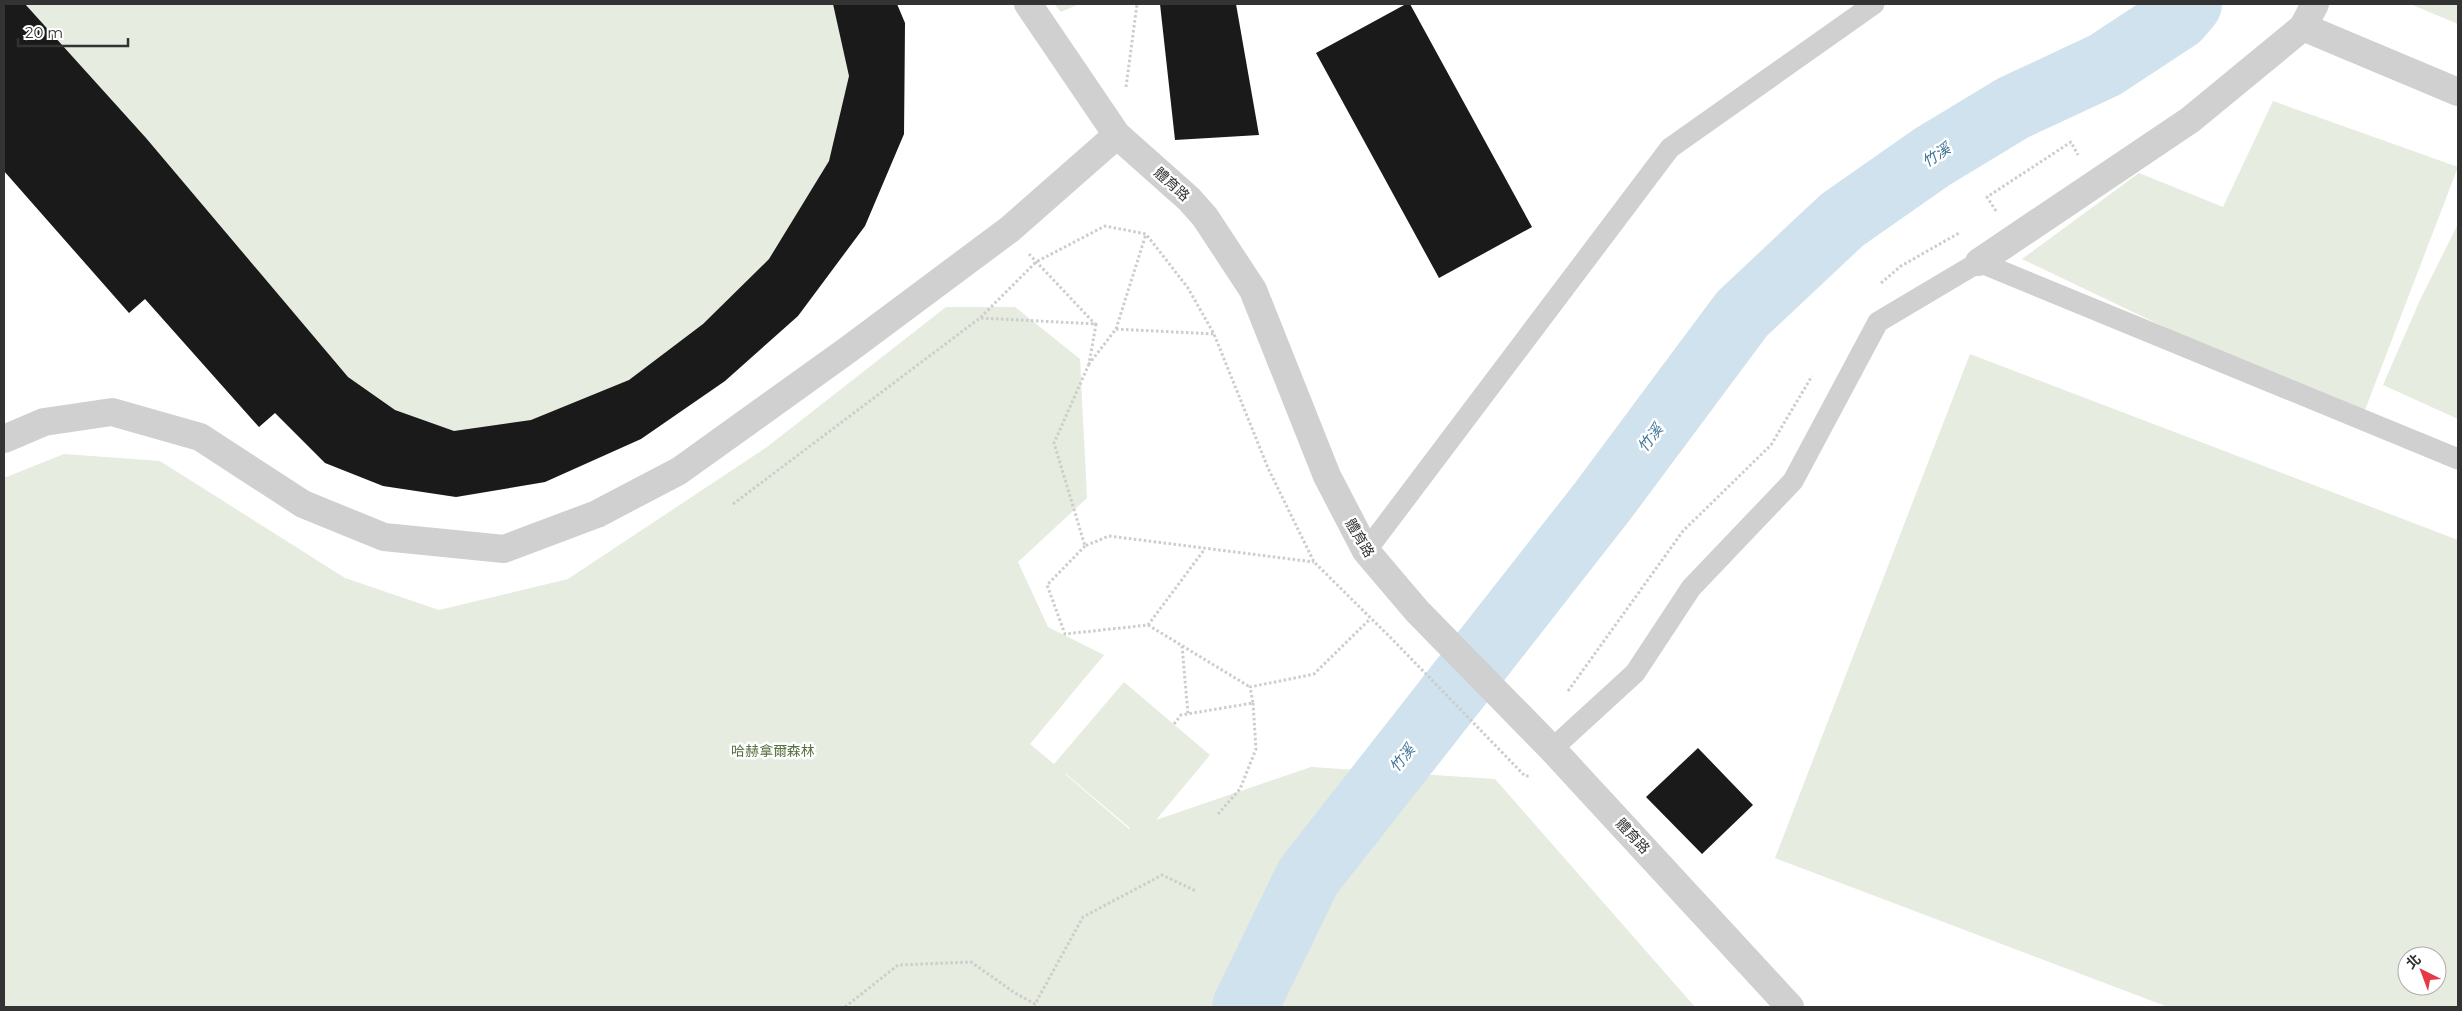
<svg xmlns="http://www.w3.org/2000/svg" width="2462" height="1011" font-family="Montserrat,'Noto Sans TC',sans-serif">
	<style>
		.green { fill: #e6ecdf; fill-rule: evenodd }
		.lines { fill: none; stroke-linecap: round; stroke-linejoin: round }
		.river { stroke: #cfe2ee; stroke-width: 66 }
		.building { fill: #1a1a1a }
		.path { stroke: #cdcdcd; stroke-width: 3; stroke-dasharray: 2.5 2.5; stroke-linecap: butt }
		.lane { stroke: #d0d0d0; stroke-width: 21 }
		.street { stroke: #d0d0d0; stroke-width: 28 }
		.labels { text-anchor: middle; dominant-baseline: central; stroke-width: 5; stroke-linejoin: round; paint-order: stroke }
		.street-label { font-size: 14px; fill: #333; stroke: #fff }
		.park-label { font-size: 14px; fill: #56703f; stroke: #fff }
		.water-label { font-size: 15px; font-style: italic; fill: #3f7597; stroke: #fff }
	</style>
	<rect width="100%" height="100%" fill="#fff"/>
	<!-- green -->
	<path class="green" d="M4 4H897L905 23 904 134 865 226 798 316 725 381 641 439 545 482 456 497 383 486 275 413 259 427 145 299 129 313 4 171Z
		M1054 4H1079L1061 12Z
		M2410 4H2458V24Z
		M2273 101 2458 167 2365 410 2179 334 2022 259 2139 173 2223 207Z
		M2458 224V419L2383 385 2420 300Z
		M946 307H1015L1080 359 1087 498 1018 562 1048 627 1104 655 1030 744 1054 764 1124 682 1210 755 1156 820 1311 767 1495 779 1695 1007H4V478L64 454 160 461 345 578 439 610 568 579 767 447ZM1065 774H1066L1130 828 1129 829Z
		M1970 354 2458 540V1007H2168L1775 858ZM2407 956H2437V986H2407Z"/>
	<g class="lines">
		<!-- river -->
		<path class="river" d="M1245 1007 1308 877 1602 502 1742 314 1842 220 1932 157 2013 108 2105 65 2178 17 2189 4"/>
	</g>
	<!-- building -->
	<path class="building" d="M4 4H25L146 138 348 377 395 410 454 431 531 420 629 380 703 324 769 259 829 161 849 76 833 4H897L905 23 904 134 865 226 798 316 725 381 641 439 545 482 456 497 383 486 325 463 275 413 259 427 145 299 129 313 4 171Z
		M1160 4H1236L1259 135 1175 140Z
		M1406 4H1410L1532 227 1439 278 1316 53Z
		M1698 748 1753 805 1702 854 1646 797Z"/>
	<g class="lines">
		<!-- path -->
		<path class="path" d="M1126 87 1137 4
			M1996 211 1987 197 2071 142 2078 155
			M1029 254 1095 324
			M1881 283 1901 266 1959 233
			M981 318 1096 324 1089 364 1116 329 1214 334
			M1116 329 1146 234
			M1089 364 1054 443 1085 546 1109 536 1314 562
			M733 504 980 318 1036 262 1105 226 1146 234 1188 288 1214 334 1268 468 1314 562 1392 639 1525 776H1531
			M1085 546 1047 585 1065 634 1148 625 1204 550
			M1148 625 1250 687
			M1182 646 1188 714
			M1568 691 1683 531 1771 445 1812 376
			M1174 724 1181 715 1253 703 1250 687 1314 674 1370 619
			M1218 814 1240 789 1256 749 1253 703
			M845 1007 898 965 971 962 1015 993 1035 1004 1083 917 1162 875 1196 891"/>
		<!-- lane -->
		<path class="lane" d="M1366 551 1670 148 1874 4
			M1552 749 1635 673 1691 588 1793 481 1878 322 1979 262 2458 459"/>
		<!-- street -->
		<path class="street" d="M1028 4 1117 135 1189 199 1205 217 1253 290 1327 476 1366 551 1417 611 1552 749 1790 1007
			M2303 27 2458 92
			M1979 262 2190 120 2303 27 2315 4
			M4 439 44 422 112 412 200 437 303 504 384 537 504 549 597 514 679 471 849 349 1010 229 1117 135"/>
	</g>
	<g class="labels">
		<!-- street labels -->
		<g class="street-label">
			<text transform="translate(1172 184) rotate(42)">體育路</text>
			<text transform="translate(1360 538) rotate(59)">體育路</text>
			<text transform="translate(1633 836) rotate(47)">體育路</text>
		</g>
		<!-- park labels -->
		<g class="park-label">
			<text x="773" y="751">哈赫拿爾森林</text>
		</g>
		<!-- water labels -->
		<g class="water-label">
			<text transform="translate(1936 155) rotate(-33)">竹溪</text>
			<text transform="translate(1650 438) rotate(-53)">竹溪</text>
			<text transform="translate(1402 758) rotate(-52)">竹溪</text>
		</g>
	</g>
	<!-- border -->
	<rect width="2462" height="1011" fill="none" stroke="#333333" stroke-width="10"/>
	<!-- north arrow -->
	<g transform="translate(2422 971) rotate(318)"><circle r="24" fill="#ffffff" stroke="#adadad"/>
	<path d="M0-4L9 19L0 12L-9 19Z" fill="#e63946"/>
	<text y="-8" font-size="14" font-weight="bold" text-anchor="middle" fill="#333333">北</text>
	</g>
	<!-- scale -->
	<path d="M18 38v8h110v-8" fill="none" stroke="#333333" stroke-width="2.5"/>
	<text x="25" y="38" font-size="15" fill="#333333" stroke="#ffffff" stroke-width="4" paint-order="stroke">20 m</text>
</svg>
